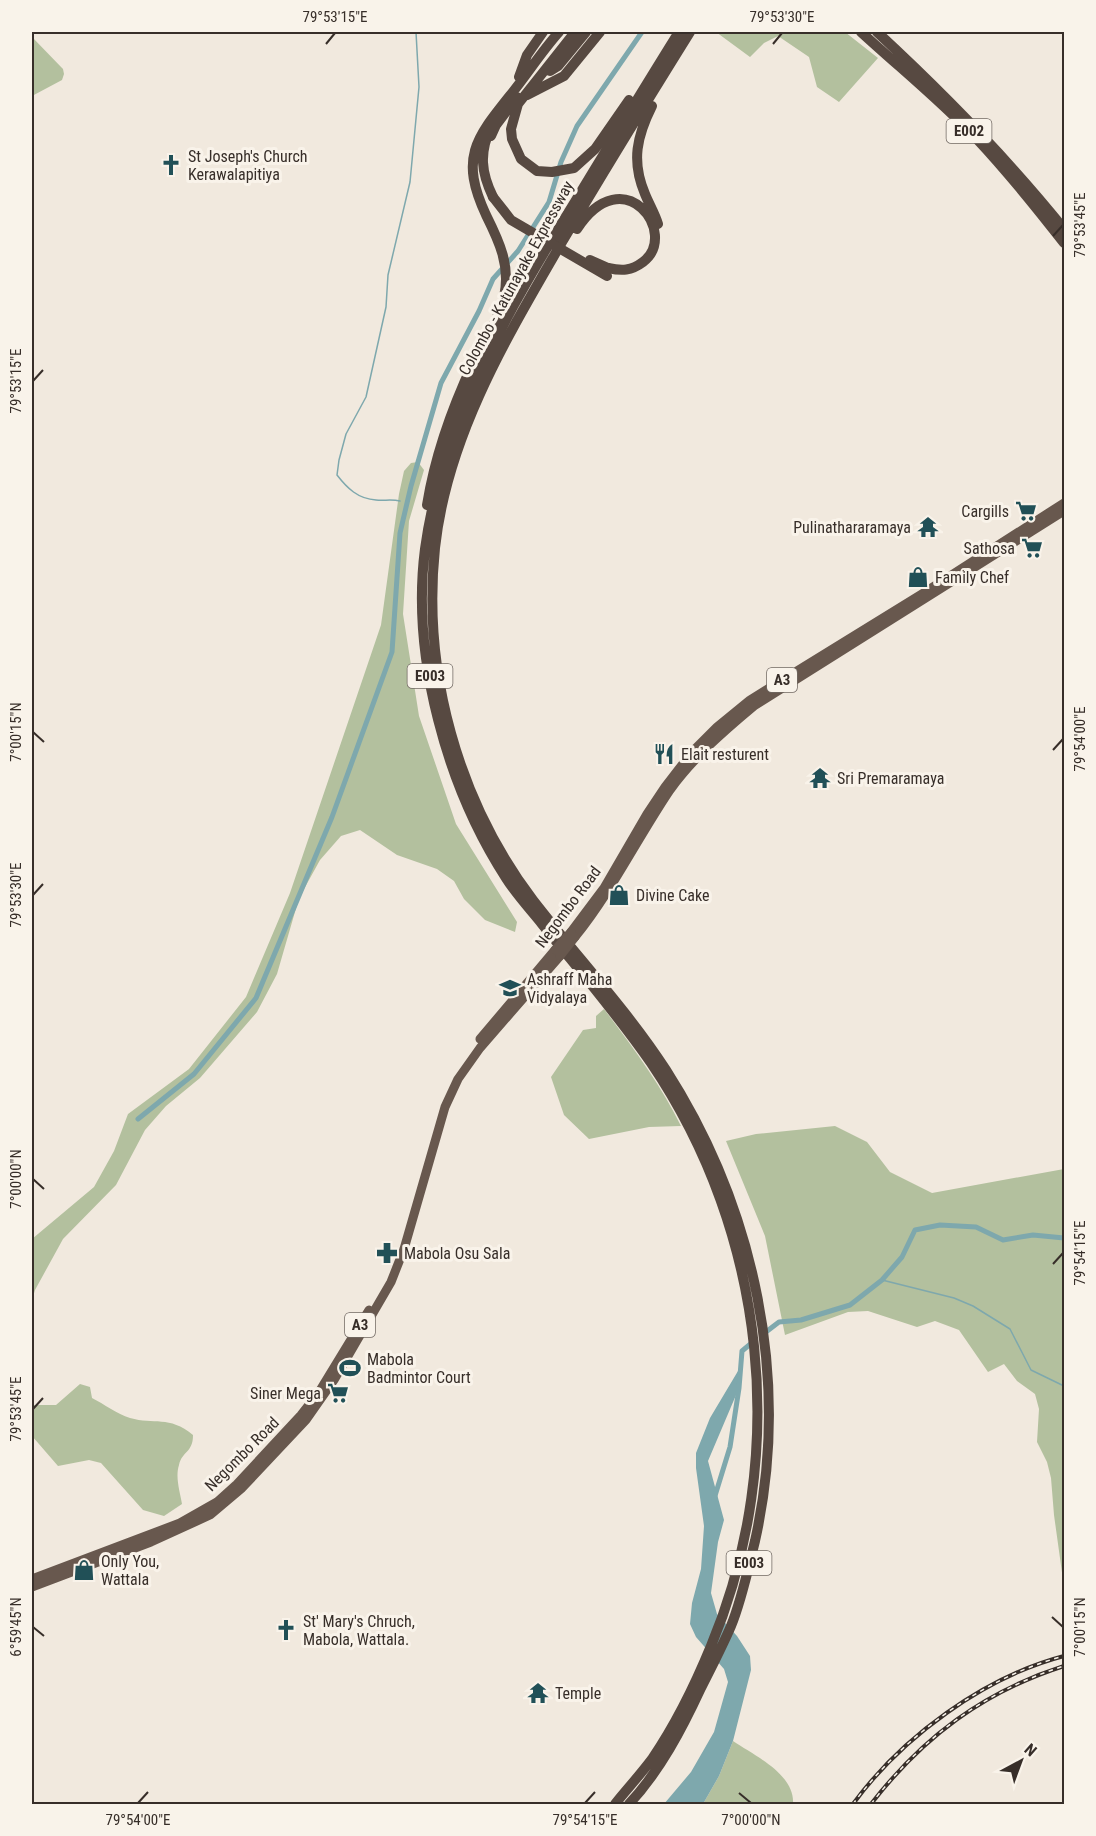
<svg xmlns="http://www.w3.org/2000/svg" width="1096" height="1836" font-family="'Roboto Condensed',sans-serif">
	<style>
		.green { fill: #b3c09e }
		.water { fill: #7ea8ad }
		.lines { fill: none; stroke-linecap: round; stroke-linejoin: round }
		.stream { stroke: #7ea8ad; stroke-width: 1.5 }
		.canal { stroke: #7ea8ad; stroke-width: 5 }
		.trunk { stroke: #68584e; stroke-width: 9 }
		.motorway { stroke: #574941; stroke-width: 10 }
		.rail-casing { stroke: #372e29; stroke-width: 4 }
		.rail { stroke: #f9f3ea; stroke-width: 1.5; stroke-dasharray: 4.5; stroke-linecap: butt }
		.trunk-bridge { stroke: #68584e; stroke-width: 9 }
		.motorway-bridge { stroke: #574941; stroke-width: 10 }
		.ticks { fill: none; stroke: #372e29; stroke-width: 2 }
		.labels { text-anchor: middle; dominant-baseline: central; stroke-width: 6; stroke-linejoin: round; paint-order: stroke }
		.shield { fill: #f9f3ea; stroke: #716963; stroke-width: 1.5 }
		.shield-label { font-size: 15px; font-weight: bold; fill: #372e29 }
		.poi-label { font-size: 16px; fill: #372e29; stroke: #f9f3ea; text-anchor: start }
		.street-label { font-size: 16px; fill: #372e29; stroke: #f9f3ea }
		.neatline { fill: none; stroke: #372e29; stroke-width: 2 }
		.ticks-label { font-size: 15px; text-anchor: middle; fill: #372e29 }
	</style>
	<rect width="100%" height="100%" fill="#f1e9de"/>
	<!-- green -->
	<path class="green" d="M716 32H845L878 58 839 102 817 87 809 57 778 36 764 43 750 57Z
		M32 37 63 69 64 74 62 80 32 96Z
		M418 462 424 470 409 521 403 614 419 716 456 824 517 922 515 932 485 920 464 899 454 881 437 869 397 855 360 830 341 836 320 860 299 898 277 974 257 1012 200 1078 166 1106 145 1130 116 1185 63 1239 35 1290 32 1300V1239L94 1187 114 1151 128 1114 189 1069 246 997 290 893 381 625 399 494 404 471 411 463Z
		M604 1009C632 1046 661 1085 681 1126L649 1127 589 1139 564 1115 551 1077 583 1030 596 1028V1016Z
		M835 1126 867 1142 890 1172 932 1193 1064 1169V1587L1054 1515 1051 1478 1047 1462 1037 1442 1039 1409 1035 1394 1017 1381 1004 1364 988 1372 959 1330 935 1321 917 1327 868 1311 848 1312 785 1335 765 1236 726 1141 756 1134Z
		M80 1384 90 1387 92 1398C104 1404 117 1414 130 1418 154 1425 169 1415 193 1435 193 1453 182 1451 179 1465 175 1477 180 1492 182 1504L164 1516 143 1510 101 1463 89 1460 58 1466 32 1436V1405H56Z
		M733 1741C755 1756 795 1774 793 1804H703L719 1776Z"/>
	<!-- water -->
	<path class="water" d="M738 1371 739 1388 708 1461 724 1520 718 1542 711 1593 717 1614 737 1636 750 1656 751 1670 733 1741 719 1776 703 1804H664L691 1772 714 1732 728 1682 724 1669 696 1637 690 1624 692 1603 701 1569 704 1526 696 1468V1453L710 1418Z"/>
	<g class="lines">
		<!-- stream -->
		<path class="stream" d="M400 501C391 499 384 501 376 500 358 499 347 488 337 475L339 460 346 434 366 397 386 307 388 275 410 182 419 87 416 32
			M882 1280 954 1298 973 1306 1010 1329 1031 1370 1064 1386"/>
		<!-- canal -->
		<path class="canal" d="M138 1119 194 1074 256 998 332 817 392 652 400 533 411 486 441 383 479 311 493 279 518 251 549 202 561 162 577 126 642 32
			M762 1335 779 1322 801 1320 850 1305 882 1280 902 1257 915 1230 940 1225 976 1227 1003 1240 1033 1235 1064 1238
			M714 1499 730 1447 739 1388 742 1351 754 1341"/>
		<!-- trunk -->
		<path class="trunk" d="M571 932 604 888 647 814 665 787 692 752 717 727 750 700 925 592 1064 503
			M575 937C612 891 637 839 670 790 693 758 724 731 754 706L1064 511
			M480 1039 555 950
			M32 1579 180 1523 217 1502 237 1484 301 1415 319 1392 369 1310
			M32 1587 151 1542 210 1515 242 1488 306 1420 334 1380 391 1282 404 1249 445 1107 458 1079 480 1048 560 956"/>
		<!-- motorway -->
		<path class="motorway" d="M575 32 518 104 511 129 512 139 521 159 537 171 552 172 574 168 595 149 629 100
			M861 32C899 67 940 100 976 138 1007 171 1036 207 1064 243
			M877 32C944 94 1007 158 1064 229
			M550 71 558 66 586 32
			M519 77 527 55 543 32
			M527 95 564 76 600 32
			M652 106C637 136 631 161 645 194 649 204 655 214 658 224
			M491 127C479 153 481 172 493 197
			M491 136 496 125 517 97
			M577 229C624 157 680 234 643 262 631 271 622 271 608 268
			M427 505C435 455 452 408 473 363 483 341 499 320 504 297 511 266 499 241 486 215 459 157 476 138 512 93 528 73 542 51 559 32
			M615 1804C627 1789 640 1775 652 1759 676 1724 695 1685 711 1646 790 1456 767 1234 651 1063 618 1015 579 970 542 924 530 909 516 894 506 878 447 787 411 657 425 549 442 422 510 307 576 200 610 144 644 88 679 32
			M629 1804C660 1771 682 1729 701 1688 711 1668 722 1647 731 1626 742 1599 748 1569 755 1541 791 1380 755 1209 666 1070 627 1010 577 957 533 900 458 801 422 672 435 548 447 436 507 337 562 242 604 171 647 101 690 32"/>
		<defs>
			<path id="rail" d="M853 1804C902 1737 984 1677 1064 1656
				M871 1804C923 1737 983 1692 1064 1666"/>
		</defs>
		<!-- rail casing -->
		<use href="#rail" class="rail-casing"/>
		<!-- rail -->
		<use href="#rail" class="rail"/>
		<!-- trunk-bridge -->
		<path class="trunk-bridge" d="M555 950 571 932
			M560 956 575 937"/>
		<!-- motorway-bridge -->
		<path class="motorway-bridge" d="M493 197 511 220 607 276
			M590 260 608 268"/>
	</g>
	<!-- ticks -->
	<path class="ticks" d="M326 44 335 33M773 44 782 33M1053 236 1063 225M33 381 43 370M33 732 44 742M1053 750 1063 739M33 895 43 884M33 1179 44 1189M1053 1264 1063 1253M33 1409 43 1398M1052 1617 1063 1627M33 1627 44 1636M739 1793 751 1803M138 1803 148 1792M585 1803 595 1792"/>
	<!-- icons -->
	<defs>
		<symbol id="church-bare" viewBox="-9 -9 18 18"><path d="M-1.2-6h2.4v3.5h3.3v2.4h-3.3V6h-2.4V-.1h-3.3v-2.4h3.3Z" fill="#215057" stroke="#f9f3ea" stroke-width="2.5" paint-order="stroke"/></symbol>
		<symbol id="supermarket-bare" viewBox="-9 -9 18 18"><path d="M-6-5.5h2.5l.6 2H6L4.5 2H-2.5L-4.4-4H-6ZM-1.5 3.2a1.3 1.3 0 1 0 .1 0ZM3 3.2a1.3 1.3 0 1 0 .1 0Z" fill="#215057" stroke="#f9f3ea" stroke-width="2.5" paint-order="stroke"/></symbol>
		<symbol id="temple-bare" viewBox="-9 -9 18 18"><path d="M0-6L5-2H3V0L6.5 2.5H4V6H1.5V3h-3V6H-4V2.5H-6.5L-3 0V-2H-5Z" fill="#215057" stroke="#f9f3ea" stroke-width="2.5" paint-order="stroke"/></symbol>
		<symbol id="shop-bare" viewBox="-9 -9 18 18"><path d="M-5-2.5h2.3a2.7 3.5 0 0 1 5.4 0H5L5.5 6h-11ZM-1.5-2.5h3a1.5 2.3 0 0 0-3 0Z" fill="#215057" stroke="#f9f3ea" stroke-width="2.5" paint-order="stroke"/></symbol>
		<symbol id="restaurant-bare" viewBox="-9 -9 18 18"><path d="M-5-6h1v4h1v-4h1v4h1v-4h1v5L-1.5 .5V6h-2V.5L-5-1ZM5-6V6H3V1.5H1.5Q1.5-4 5-6Z" fill="#215057" stroke="#f9f3ea" stroke-width="2.5" paint-order="stroke"/></symbol>
		<symbol id="university-bare" viewBox="-9 -9 18 18"><path d="M0-5L7-2L0 1L-7-2ZM-4 1L0 2.5L4 1V4Q0 6-4 4Z" fill="#215057" stroke="#f9f3ea" stroke-width="2.5" paint-order="stroke"/></symbol>
		<symbol id="pharmacy-bare" viewBox="-9 -9 18 18"><path d="M-2-6h4v4h4v4h-4v4h-4v-4h-4v-4h4Z" fill="#215057" stroke="#f9f3ea" stroke-width="2.5" paint-order="stroke"/></symbol>
		<symbol id="stadium-bare" viewBox="-9 -9 18 18"><path d="M0-5a6.5 5 0 1 0 0 10a6.5 5 0 1 0 0-10ZM-3.5-1.8h7v3.6h-7Z" fill="#215057" stroke="#f9f3ea" stroke-width="2.5" paint-order="stroke"/></symbol>
	</defs>
	<g fill-rule="evenodd">
		<use href="#church-bare" x="156" y="150" width="30" height="30"/>
		<use href="#supermarket-bare" x="1011" y="496" width="30" height="30"/>
		<use href="#temple-bare" x="913" y="512" width="30" height="30"/>
		<use href="#supermarket-bare" x="1017" y="533" width="30" height="30"/>
		<use href="#shop-bare" x="903" y="562" width="30" height="30"/>
		<use href="#restaurant-bare" x="649" y="739" width="30" height="30"/>
		<use href="#temple-bare" x="805" y="763" width="30" height="30"/>
		<use href="#shop-bare" x="604" y="880" width="30" height="30"/>
		<use href="#university-bare" x="495" y="973" width="30" height="30"/>
		<use href="#pharmacy-bare" x="372" y="1238" width="30" height="30"/>
		<use href="#stadium-bare" x="335" y="1353" width="30" height="30"/>
		<use href="#supermarket-bare" x="323" y="1378" width="30" height="30"/>
		<use href="#shop-bare" x="69" y="1555" width="30" height="30"/>
		<use href="#church-bare" x="271" y="1615" width="30" height="30"/>
		<use href="#temple-bare" x="523" y="1678" width="30" height="30"/>
	</g>
	<g class="labels">
		<!-- shield labels -->
		<g class="shield">
			<rect x="946.5" y="119" width="45" height="24" rx="4.5"/>
			<rect x="407.5" y="664" width="45" height="24" rx="4.5"/>
			<rect x="767" y="668" width="30" height="24" rx="4.5"/>
			<rect x="345" y="1313" width="30" height="24" rx="4.5"/>
			<rect x="726.5" y="1551" width="45" height="24" rx="4.5"/>
		</g>
		<g class="shield-label">
			<text x="969" y="131">E002</text>
			<text x="430" y="676">E003</text>
			<text x="782" y="680">A3</text>
			<text x="360" y="1325">A3</text>
			<text x="749" y="1563">E003</text>
		</g>
		<!-- poi labels -->
		<g class="poi-label">
			<text x="188" y="156">St Joseph's Church<tspan x="188" dy="18">Kerawalapitiya</tspan></text>
			<text x="1009" y="511" text-anchor="end">Cargills</text>
			<text x="911" y="527" text-anchor="end">Pulinathararamaya</text>
			<text x="1015" y="548" text-anchor="end">Sathosa</text>
			<text x="935" y="577">Family Chef</text>
			<text x="681" y="754">Elait resturent</text>
			<text x="837" y="778">Sri Premaramaya</text>
			<text x="636" y="895">Divine Cake</text>
			<text x="527" y="979">Ashraff Maha<tspan x="527" dy="18">Vidyalaya</tspan></text>
			<text x="404" y="1253">Mabola Osu Sala</text>
			<text x="367" y="1359">Mabola<tspan x="367" dy="18">Badmintor Court</tspan></text>
			<text x="321" y="1393" text-anchor="end">Siner Mega</text>
			<text x="101" y="1561">Only You,<tspan x="101" dy="18">Wattala</tspan></text>
			<text x="303" y="1621">St' Mary's Chruch,<tspan x="303" dy="18">Mabola, Wattala.</tspan></text>
			<text x="555" y="1693">Temple</text>
		</g>
		<!-- street labels -->
		<g class="street-label">
			<text transform="translate(516 278) rotate(-61)">Colombo - Katunayake Expressway</text>
			<text transform="translate(568 907) rotate(-53)">Negombo Road</text>
			<text transform="translate(242 1454) rotate(-45)">Negombo Road</text>
		</g>
	</g>
	<!-- border -->
	<rect width="1096" height="1836" fill="none" stroke="#f9f3ea" stroke-width="66"/>
	<!-- north arrow -->
	<g transform="translate(1021 1761) rotate(41)" stroke="#f9f3ea" stroke-width="4.5" paint-order="stroke">
	<path d="M0-4.5L10 22L0 15L-10 22Z" fill="#372e29"/>
	<text y="-9" font-size="16" font-weight="bold" text-anchor="middle" fill="#372e29">N</text>
	</g>
	<rect x="33" y="33" width="1030" height="1770" class="neatline"/>
	<g class="ticks-label">
		<text x="335" y="22">79°53'15"E</text>
		<text x="782" y="22">79°53'30"E</text>
		<text transform="translate(1080 225) rotate(-90)" y="5">79°53'45"E</text>
		<text transform="translate(16 381) rotate(-90)" y="5">79°53'15"E</text>
		<text transform="translate(16 732) rotate(-90)" y="5">7°00'15"N</text>
		<text transform="translate(1080 739) rotate(-90)" y="5">79°54'00"E</text>
		<text transform="translate(16 895) rotate(-90)" y="5">79°53'30"E</text>
		<text transform="translate(16 1179) rotate(-90)" y="5">7°00'00"N</text>
		<text transform="translate(1080 1253) rotate(-90)" y="5">79°54'15"E</text>
		<text transform="translate(16 1409) rotate(-90)" y="5">79°53'45"E</text>
		<text transform="translate(16 1627) rotate(-90)" y="5">6°59'45"N</text>
		<text transform="translate(1080 1627) rotate(-90)" y="5">7°00'15"N</text>
		<text x="138" y="1825">79°54'00"E</text>
		<text x="585" y="1825">79°54'15"E</text>
		<text x="751" y="1825">7°00'00"N</text>
	</g>
</svg>
